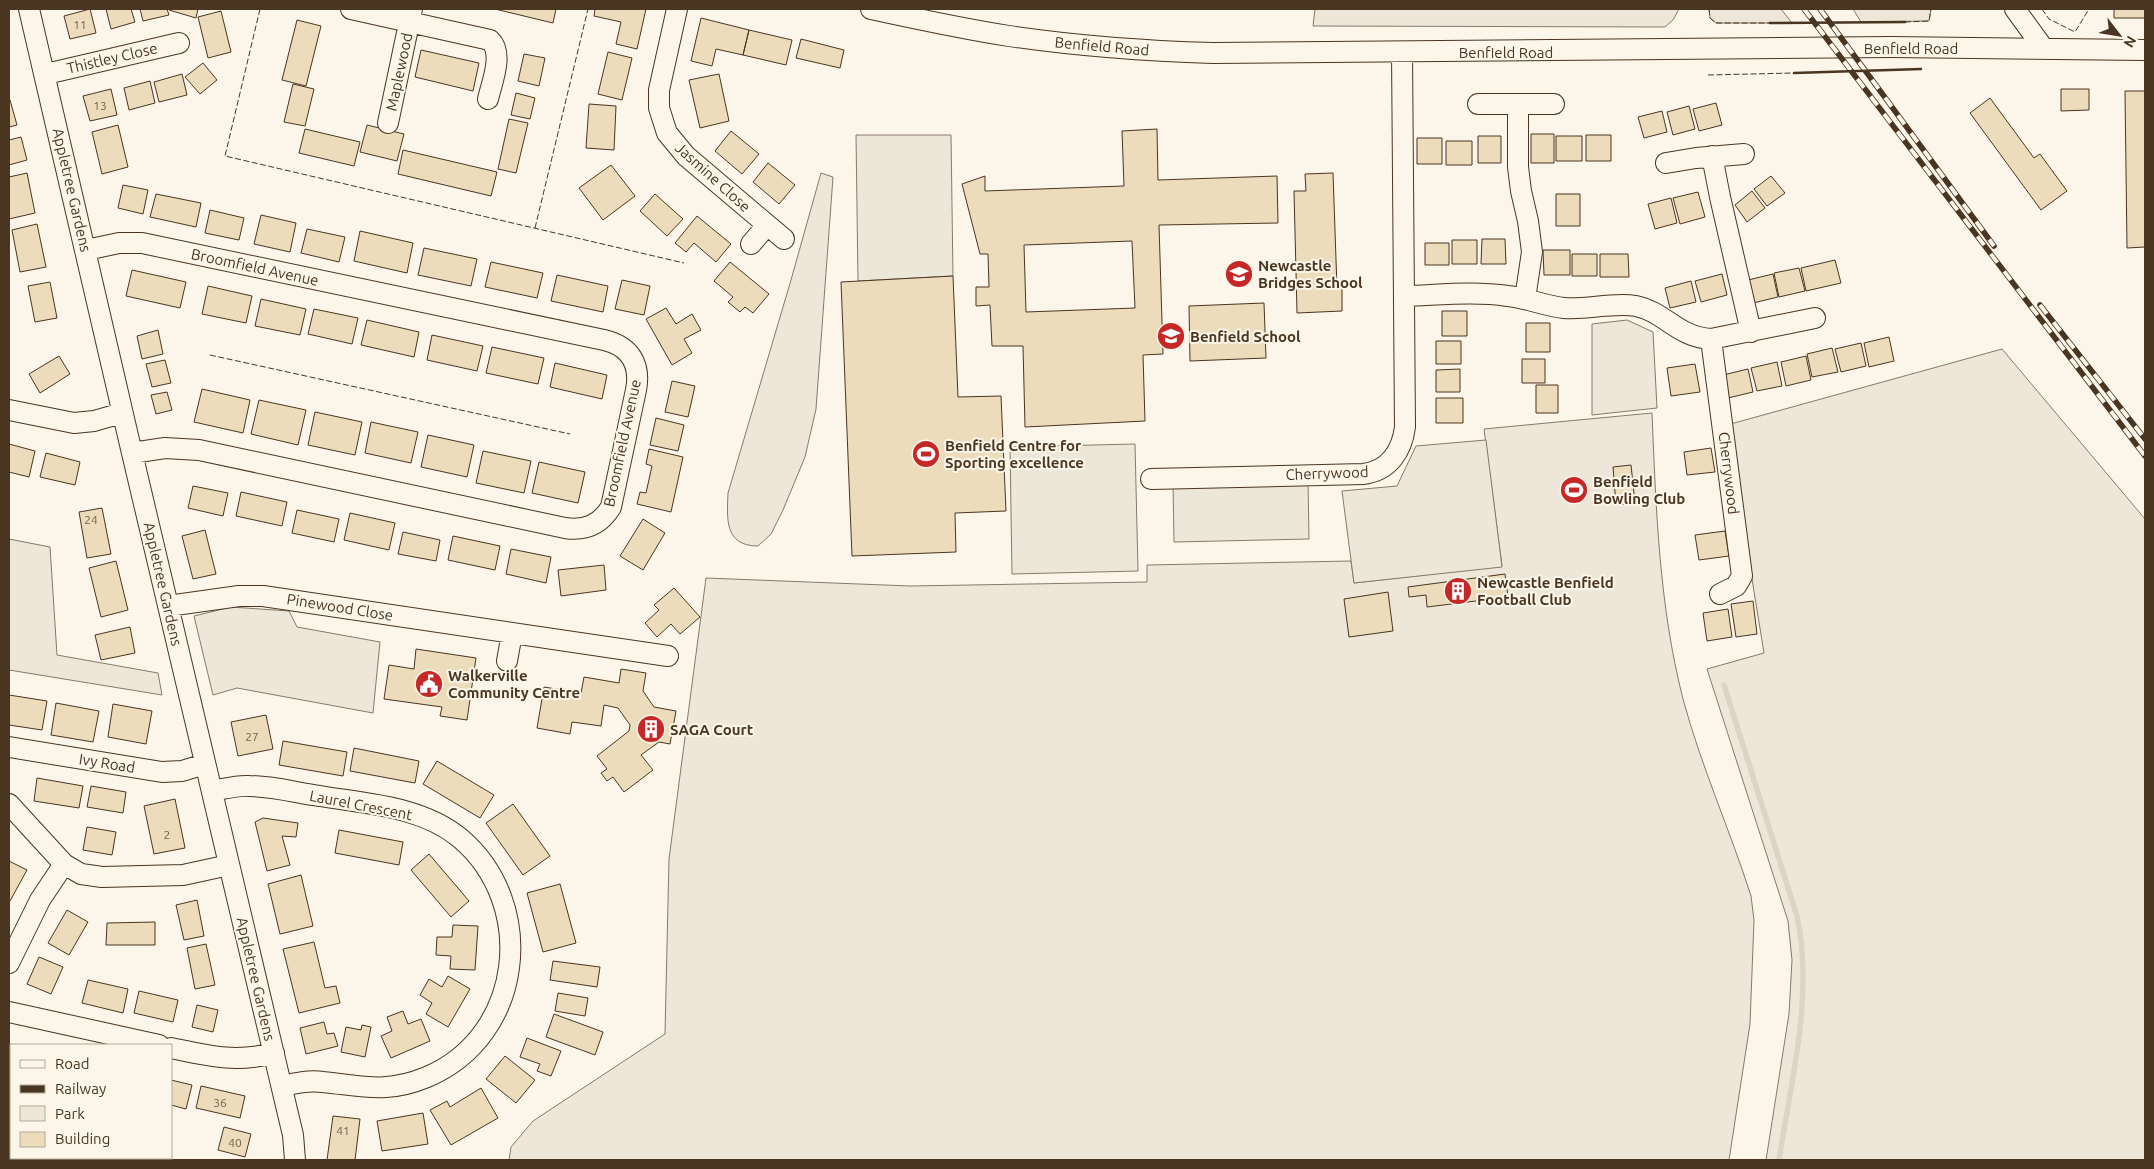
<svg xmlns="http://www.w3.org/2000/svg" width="2154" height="1169" font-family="Ubuntu,sans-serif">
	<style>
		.green { fill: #ede6d9; stroke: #887966 }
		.parking { fill: #ede7d9; stroke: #887966 }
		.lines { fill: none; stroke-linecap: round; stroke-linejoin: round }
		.stream { stroke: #dcd4c6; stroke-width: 5.5 }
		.building { fill: #ecdcbc; stroke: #4a3520; fill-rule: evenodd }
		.minor-casing { stroke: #4a3520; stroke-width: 22 }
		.minor { stroke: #fbf6e9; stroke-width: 20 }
		.rail-casing { stroke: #4a3520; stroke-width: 5.5 }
		.rail { stroke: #fbf6e9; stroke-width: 4; stroke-dasharray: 11; stroke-linecap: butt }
		.fence { stroke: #4a3520; stroke-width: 1; stroke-dasharray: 6 2.5; stroke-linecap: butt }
		.wall { stroke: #4a3520; stroke-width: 2.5 }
		.labels { text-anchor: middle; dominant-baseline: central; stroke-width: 4; stroke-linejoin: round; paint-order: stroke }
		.number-label { font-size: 12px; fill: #725f47 }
		.street-label { font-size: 15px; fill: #4a3520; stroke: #fbf6e9 }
		.poi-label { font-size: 15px; font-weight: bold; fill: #4a3520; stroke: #fbf6e9; text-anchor: start }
	</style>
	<rect width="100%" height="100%" fill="#fbf6e9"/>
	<!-- green -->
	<path class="green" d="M1315 9H1679L1673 20 1665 27 1313 26Z
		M1709 9H1781L1792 23H1716L1710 18Z
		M1853 9H1931L1929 21 1861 22Z
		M821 173 833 177 816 409 805 457 783 510 771 534 758 546C724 546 727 518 728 493L791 280Z
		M1627 320 1653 332 1657 408 1592 415V324Z
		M2002 349 2145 519V1160H1766L1789 1014 1792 960 1788 921 1707 669 1764 653 1727 425Z
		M1652 413C1656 509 1659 605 1683 699 1701 766 1730 830 1751 896L1754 920 1750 1024 1729 1160H509L511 1147 533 1121 665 1034 669 859 706 578 910 586 1147 582V565L1351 561 1354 583 1502 566 1484 429Z
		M9 539 50 547 57 655 158 673 162 695 9 670Z
		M231 607 289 611 297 627 380 642 373 713 237 688 213 695 194 616Z"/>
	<!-- parking -->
	<path class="parking" d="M856 135H951L953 276 858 281Z
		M1486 440 1502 567 1354 583 1342 491 1397 486 1416 446Z
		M1135 444 1138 571 1012 574 1010 447Z
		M1308 481 1309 539 1174 542 1173 483Z"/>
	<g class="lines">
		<!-- stream -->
		<path class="stream" d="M1724 685 1797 916C1814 995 1791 1081 1779 1160"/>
	</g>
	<!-- building -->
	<path class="building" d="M90 9 96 33 70 39 64 16Z
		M106 9H131L135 22 111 29Z
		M140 9H167L169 15 143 21Z
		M170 9H198L196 18 169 10Z
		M495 9H556L553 23Z
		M595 9H646L637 49 616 44 621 22 594 16Z
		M2114 9H2145V18H2114Z
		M221 11 231 52 208 58 198 17Z
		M701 18 749 30 743 55 716 49 712 66 691 61Z
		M297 20 321 26 306 86 282 80Z
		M749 30 792 40 786 65 743 55Z
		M801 39 844 50 840 68 796 58Z
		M421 50 479 63 473 91 415 77Z
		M608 52 632 58 622 100 598 94Z
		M524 54 545 58 539 86 518 81Z
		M203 63 217 80 200 94 185 77Z
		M182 74 187 95 159 102 154 82Z
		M719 74 729 121 700 128 689 80Z
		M150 81 155 103 129 110 124 88Z
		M293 84 314 89 305 126 284 122Z
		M111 89 117 115 90 121 83 96Z
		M2061 89H2089V110L2061 111Z
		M2125 91H2145V247L2127 248Z
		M516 93 535 98 530 119 511 115Z
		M1990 98 2034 158 2040 154 2067 191 2041 210 1970 113Z
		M9 100H10L17 125 9 127Z
		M1716 103 1722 125 1699 131 1693 109Z
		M589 104 616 106 614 150 586 148Z
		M1689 106 1695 129 1673 135 1667 112Z
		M1662 111 1667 132 1644 138 1638 117Z
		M509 119 528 123 516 173 498 169Z
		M118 125 128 167 102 174 92 132Z
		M367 125 404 134 397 161 360 152Z
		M305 129 360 142 354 166 299 153Z
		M1157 129 1158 180 1277 176 1278 223 1159 225 1163 354 1143 355 1145 421 1025 427 1023 346H992L990 305 976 306V287H989L988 254H980L962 184 985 176V191L1124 186 1122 131ZM1132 241 1135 308 1026 312 1024 245Z
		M731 131 759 154 742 174 715 151Z
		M1531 134H1554V163H1531Z
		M1586 135H1611V161H1586Z
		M1478 136H1501V163H1478Z
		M1556 136H1582V161H1556Z
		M21 137 27 160 9 165V140Z
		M1417 138H1442V164H1417Z
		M1446 141H1472V165H1446Z
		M403 150 497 172 491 196 398 174Z
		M768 163 795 185 779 204 753 182Z
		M611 165 635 196 603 220 579 188Z
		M27 173 35 213 9 219V177Z
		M1333 173 1337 288H1342V311L1297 313 1294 191H1306L1305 174Z
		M1771 176 1785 193 1767 206 1754 189Z
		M123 185 148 190 143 214 118 208Z
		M1752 191 1765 208 1747 222 1735 205Z
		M1698 192 1705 217 1680 224 1673 198Z
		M156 194 201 203 196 227 150 217Z
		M655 194 683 219 667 236 640 211Z
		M1556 194H1580V226H1556Z
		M1671 198 1677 223 1655 229 1648 204Z
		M210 210 244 218 239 240 205 233Z
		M261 215 296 223 290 252 254 244Z
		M697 216 731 244 716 262 694 243 686 252 675 243Z
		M37 224 46 267 20 272 12 230Z
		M307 229 345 237 339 262 301 253Z
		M360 231 413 243 407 273 354 261Z
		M1482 239H1505L1506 264H1481Z
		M1452 240H1477V264H1452Z
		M1425 243H1449V265H1425Z
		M424 248 477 259 471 286 418 275Z
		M1543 250H1570V275H1544Z
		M1572 254H1597V276H1572Z
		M1600 254H1628L1629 277H1600Z
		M1835 260 1841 283 1806 291 1801 268Z
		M491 262 543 273 537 298 485 287Z
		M730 262 769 294 753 313 745 307 740 312 728 302 733 297 714 281Z
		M1799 268 1805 291 1779 297 1774 273Z
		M132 270 186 282 180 308 126 296Z
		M1722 274 1727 295 1701 302 1695 281Z
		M1773 274 1778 297 1753 303 1748 280Z
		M557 275 608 286 603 312 551 301Z
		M953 276 958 397 1001 396 1006 511 955 513 956 552 852 556 841 282Z
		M622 280 650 286 644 315 615 309Z
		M1691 281 1696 302 1670 308 1665 288Z
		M50 282 57 318 35 322 28 286Z
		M208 286 252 296 246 323 202 314Z
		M261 299 306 309 300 335 255 326Z
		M1264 303 1266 358 1190 361 1189 306Z
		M666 308 676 324 692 314 701 330 684 339 692 353 672 365 646 319Z
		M314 309 358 318 352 344 308 334Z
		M1442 311H1467V336H1442Z
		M367 320 419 332 414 357 361 345Z
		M1526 323H1550V352H1526Z
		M158 330 163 354 142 359 137 336Z
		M432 335 483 346 477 371 427 360Z
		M1889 337 1894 361 1869 367 1864 343Z
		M1436 341H1461V364H1436Z
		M1861 343 1866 366 1841 372 1835 349Z
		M492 347 544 358 538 384 486 373Z
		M1832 348 1838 372 1812 377 1807 354Z
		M59 356 70 374 40 393 29 374Z
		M1806 356 1811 380 1786 386 1781 362Z
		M1522 359H1545V383H1522Z
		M165 360 171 383 152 387 146 364Z
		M1777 362 1782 386 1757 391 1751 368Z
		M555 363 607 375 602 399 550 387Z
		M1695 364 1700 392 1671 396 1667 368Z
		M1460 369V392H1436V370Z
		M1748 369 1753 392 1728 398 1723 375Z
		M672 381 695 386 688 417 665 412Z
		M1536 385H1558V413H1536Z
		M202 389 250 400 243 433 194 422Z
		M167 392 172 410 156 414 151 395Z
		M1436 398H1463V423H1436Z
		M259 400 306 410 298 445 251 434Z
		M315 412 362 422 355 455 308 445Z
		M656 418 684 425 678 451 650 445Z
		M371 422 418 432 411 463 365 453Z
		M428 435 474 445 467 477 421 467Z
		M9 444 35 451 29 477 9 472Z
		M1711 448 1715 472 1687 475 1684 452Z
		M649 449 683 457 671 512 637 504 640 492 646 493 652 466 646 464Z
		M483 451 531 461 524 493 476 483Z
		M46 453 80 462 75 485 40 477Z
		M539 462 585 472 578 503 532 493Z
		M1631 465 1635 503 1616 505 1613 467Z
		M193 486 228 493 223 516 188 508Z
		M241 492 287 502 282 526 236 516Z
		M102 508 111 554 87 558 79 512Z
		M297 510 339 519 334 542 292 533Z
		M350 513 395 523 389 550 344 540Z
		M643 519 665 533 643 570 620 556Z
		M205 530 216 574 193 579 182 536Z
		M1725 531 1729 556 1699 560 1695 535Z
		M403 532 440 540 436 561 398 554Z
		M453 536 500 546 495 570 448 560Z
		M511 549 551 557 546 583 506 574Z
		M116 561 128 610 101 617 89 568Z
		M604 565 606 590 561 596 558 570Z
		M1505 574 1508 597 1427 607 1426 595 1409 597 1408 587Z
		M674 588 700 617 680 634 671 624 657 637 645 623 659 610 654 605Z
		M1388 592 1393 631 1349 637 1344 599Z
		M1753 601 1757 634 1736 637 1731 604Z
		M1728 609 1732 637 1707 641 1703 613Z
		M130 627 135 653 101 660 95 635Z
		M416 649 476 658 467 720 440 716 442 707 384 699 389 665 414 669Z
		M621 669 646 673 643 691 654 707 676 711 670 744 659 742 641 755 653 770 624 792 613 777 607 781 601 773 607 769 597 756 629 731 630 725 618 708 604 705 601 726 572 722 570 734 537 728 544 687 581 693 584 677 619 683Z
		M9 695 47 701 42 730 9 725Z
		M56 703 99 711 93 742 51 735Z
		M113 704 152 711 146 744 108 737Z
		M266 715 273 749 238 756 231 722Z
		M283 741 347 752 343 776 279 765Z
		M354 748 419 761 415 783 350 771Z
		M437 761 494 795 480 818 423 784Z
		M37 778 83 786 79 808 34 801Z
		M91 786 126 792 123 813 87 807Z
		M175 799 185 848 154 854 144 806Z
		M513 804 550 856 523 875 486 823Z
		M263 818 298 823 296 837 282 836 290 865 267 871 255 822Z
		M87 827 116 832 112 855 83 850Z
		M339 830 403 842 399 865 335 853Z
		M429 854 469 901 451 917 411 870Z
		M9 861 27 870 10 901 9 900Z
		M301 875 313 926 280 934 268 884Z
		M560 884 576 943 543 952 527 893Z
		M197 900 204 936 184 940 176 905Z
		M67 910 88 922 69 955 48 943Z
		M155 922V945H106L107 923Z
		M453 925 478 926 475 970 450 969 451 956 436 955 437 937H452Z
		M314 942 325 988 336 986 340 1003 299 1013 283 949Z
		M206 944 215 985 195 989 187 948Z
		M39 957 63 967 51 994 27 984Z
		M553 961 600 967 597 987 550 980Z
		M448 976 470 989 448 1027 426 1014 432 1003 420 995 429 979 442 987Z
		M88 980 128 989 123 1013 82 1003Z
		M139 991 178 1000 173 1022 134 1013Z
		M558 993 588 998 585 1016 555 1011Z
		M197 1005 218 1010 213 1032 192 1027Z
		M403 1011 408 1024 421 1019 430 1041 391 1058 381 1036 392 1031 387 1017Z
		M554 1014 603 1032 595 1055 546 1037Z
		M324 1022 327 1034 334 1033 338 1046 306 1054 300 1028Z
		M362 1025 371 1027 365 1057 341 1052 346 1027 361 1030Z
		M527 1038 561 1051 551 1076 537 1071 540 1064 520 1057Z
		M9 1044 15 1045H11V1103L9 1102Z
		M505 1056 535 1080 516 1103 486 1079Z
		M171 1080 192 1085 186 1109 171 1105Z
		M201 1086 245 1096 240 1118 196 1108Z
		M481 1088 498 1118 451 1145 430 1110 447 1101 450 1107Z
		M423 1113 428 1144 382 1151 377 1121Z
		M333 1116 360 1119 355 1160H327Z
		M224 1127 251 1134 245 1157 218 1150Z
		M9 1130 11 1131V1158L9 1156Z
		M12 1158H31L30 1160H17Z
		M52 1158H64L68 1160H50Z"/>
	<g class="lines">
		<defs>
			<path id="minor" d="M29 9 132 453 288 1114 293 1135 295 1160
				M351 9 490 40C504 53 492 82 488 99
				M677 9 659 90V108L667 133 686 156 784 239
				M871 9C917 19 963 29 1009 36 1077 46 1145 51 1213 53L1891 47 2145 50
				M2015 9 2044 49
				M46 74 179 43
				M1478 104H1554
				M1518 104V167L1521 191 1528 221 1532 252 1525 299
				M388 123 412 9
				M1712 156 1720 197 1751 332
				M1666 163 1696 158 1744 154
				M751 244 767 225
				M86 250 119 243H142L604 340C630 346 641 364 636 390L611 507C600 525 585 531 565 528L199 450 165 448 132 453
				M1405 296C1439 295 1474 291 1508 296 1527 298 1545 306 1564 308 1587 310 1613 302 1636 306 1665 312 1677 337 1711 339L1815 318
				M1711 339 1742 576 1736 586 1720 594
				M9 410 74 423 94 421 122 413
				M1151 479 1363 474C1389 471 1402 451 1405 427L1402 52
				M168 606 239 596H263L668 656
				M507 661 512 633
				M9 747 162 772 182 771 205 764
				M212 791C224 789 237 785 249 786 273 786 297 793 320 796 367 804 421 806 460 838 538 904 524 1036 427 1077 386 1094 363 1086 323 1082 309 1080 295 1083 282 1086
				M9 804 64 864 81 874 102 877 183 875 229 865
				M9 963 40 900 64 864
				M9 1012 159 1045
				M171 1048C209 1056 236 1063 274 1053"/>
		</defs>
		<!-- minor casing -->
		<use href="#minor" class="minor-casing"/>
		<!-- minor -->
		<use href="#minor" class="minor"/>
		<defs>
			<path id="rail" d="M1804 9 2145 456
				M1820 9 1994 246
				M2040 305 2145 439"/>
		</defs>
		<!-- rail casing -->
		<use href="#rail" class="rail-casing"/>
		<!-- rail -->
		<use href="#rail" class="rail"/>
		<!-- fence -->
		<path class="fence" d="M260 9 225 156 684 263
			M1709 9 1710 18 1716 23H1770
			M2042 9 2049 19 2075 32 2089 9
			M1905 22 1929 21 1931 9
			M1708 75 1794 73
			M535 228 588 9
			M210 355 570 434
			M157 1158 158 1160"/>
		<!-- wall -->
		<path class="wall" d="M1770 23 1905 22
			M1794 73 1921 69"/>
	</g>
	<!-- icons -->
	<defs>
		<symbol id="school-disc" viewBox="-11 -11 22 22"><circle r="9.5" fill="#c62828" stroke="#fbf6e9"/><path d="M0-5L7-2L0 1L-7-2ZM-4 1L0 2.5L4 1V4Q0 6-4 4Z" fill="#fff"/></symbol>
		<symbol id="stadium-disc" viewBox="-11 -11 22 22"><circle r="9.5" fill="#c62828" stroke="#fbf6e9"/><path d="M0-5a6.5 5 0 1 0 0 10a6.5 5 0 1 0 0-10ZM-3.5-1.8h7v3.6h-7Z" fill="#fff"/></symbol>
		<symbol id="building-disc" viewBox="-11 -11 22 22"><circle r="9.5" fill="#c62828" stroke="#fbf6e9"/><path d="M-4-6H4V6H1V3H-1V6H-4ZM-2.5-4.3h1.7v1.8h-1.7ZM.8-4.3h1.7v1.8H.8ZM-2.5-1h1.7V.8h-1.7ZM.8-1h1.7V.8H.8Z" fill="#fff"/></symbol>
		<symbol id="civic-disc" viewBox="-11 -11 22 22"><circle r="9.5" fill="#c62828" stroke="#fbf6e9"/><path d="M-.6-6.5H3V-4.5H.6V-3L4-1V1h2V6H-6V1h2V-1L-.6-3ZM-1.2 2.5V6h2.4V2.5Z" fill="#fff"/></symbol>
	</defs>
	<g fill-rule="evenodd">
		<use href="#school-disc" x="1223" y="258" width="32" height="32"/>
		<use href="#school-disc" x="1155" y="320" width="32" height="32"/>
		<use href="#stadium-disc" x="910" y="438" width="32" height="32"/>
		<use href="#stadium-disc" x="1558" y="474" width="32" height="32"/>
		<use href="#building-disc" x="1442" y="575" width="32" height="32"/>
		<use href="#civic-disc" x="413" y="668" width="32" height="32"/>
		<use href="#building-disc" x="635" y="713" width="32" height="32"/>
	</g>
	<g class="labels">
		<!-- number labels -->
		<g class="number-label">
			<text x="80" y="24">11</text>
			<text x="100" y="105">13</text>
			<text x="91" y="519">24</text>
			<text x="252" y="736">27</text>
			<text x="167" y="834">2</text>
			<text x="220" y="1102">36</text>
			<text x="343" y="1130">41</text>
			<text x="235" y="1142">40</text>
		</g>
		<!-- street labels -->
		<g class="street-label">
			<text transform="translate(1102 46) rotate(5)">Benfield Road</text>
			<text x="1911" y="48">Benfield Road</text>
			<text x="1506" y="52">Benfield Road</text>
			<text transform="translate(112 58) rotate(-13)">Thistley Close</text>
			<text transform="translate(399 72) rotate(-78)">Maplewood</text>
			<text transform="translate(713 177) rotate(42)">Jasmine Close</text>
			<text transform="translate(72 190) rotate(77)">Appletree Gardens</text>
			<text transform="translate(255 267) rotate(12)">Broomfield Avenue</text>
			<text transform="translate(622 443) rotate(-78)">Broomfield Avenue</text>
			<text transform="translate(1327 473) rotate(-2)">Cherrywood</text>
			<text transform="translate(1729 473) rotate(83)">Cherrywood</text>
			<text transform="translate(163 584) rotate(77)">Appletree Gardens</text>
			<text transform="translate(340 607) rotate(9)">Pinewood Close</text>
			<text transform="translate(107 763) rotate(9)">Ivy Road</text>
			<text transform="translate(361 805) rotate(11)">Laurel Crescent</text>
			<text transform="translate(256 979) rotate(77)">Appletree Gardens</text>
		</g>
		<!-- poi labels -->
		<g class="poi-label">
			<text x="1258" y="265">Newcastle<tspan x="1258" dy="17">Bridges School</tspan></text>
			<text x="1190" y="336">Benfield School</text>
			<text x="945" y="445">Benfield Centre for<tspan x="945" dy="17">Sporting excellence</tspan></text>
			<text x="1593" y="481">Benfield<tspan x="1593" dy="17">Bowling Club</tspan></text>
			<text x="1477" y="582">Newcastle Benfield<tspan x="1477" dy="17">Football Club</tspan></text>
			<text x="448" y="675">Walkerville<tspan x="448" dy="17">Community Centre</tspan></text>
			<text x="670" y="729">SAGA Court</text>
		</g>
	</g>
	<!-- border -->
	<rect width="2154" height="1169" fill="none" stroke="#4a3520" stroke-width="20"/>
	<!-- legend -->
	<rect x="10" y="1044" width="162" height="115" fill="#fbf6e9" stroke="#b4a999"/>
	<rect x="20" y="1060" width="25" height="8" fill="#fbf6e9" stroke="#b4a999"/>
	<text x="55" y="1069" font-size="15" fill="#4a3520">Road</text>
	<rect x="20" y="1085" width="25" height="8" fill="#4a3520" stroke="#b4a999"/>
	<text x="55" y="1094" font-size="15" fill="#4a3520">Railway</text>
	<rect x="20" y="1106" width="25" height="15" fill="#ede6d9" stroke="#b4a999"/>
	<text x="55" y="1119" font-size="15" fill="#4a3520">Park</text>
	<rect x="20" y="1132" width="25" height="15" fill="#ecdcbc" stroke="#b4a999"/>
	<text x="55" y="1144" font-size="15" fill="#4a3520">Building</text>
	<!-- north arrow -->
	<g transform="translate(2119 35) rotate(121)" stroke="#fbf6e9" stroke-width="4" paint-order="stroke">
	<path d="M0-4L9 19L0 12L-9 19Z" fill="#4a3520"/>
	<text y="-8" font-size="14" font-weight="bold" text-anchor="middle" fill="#4a3520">N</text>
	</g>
</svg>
